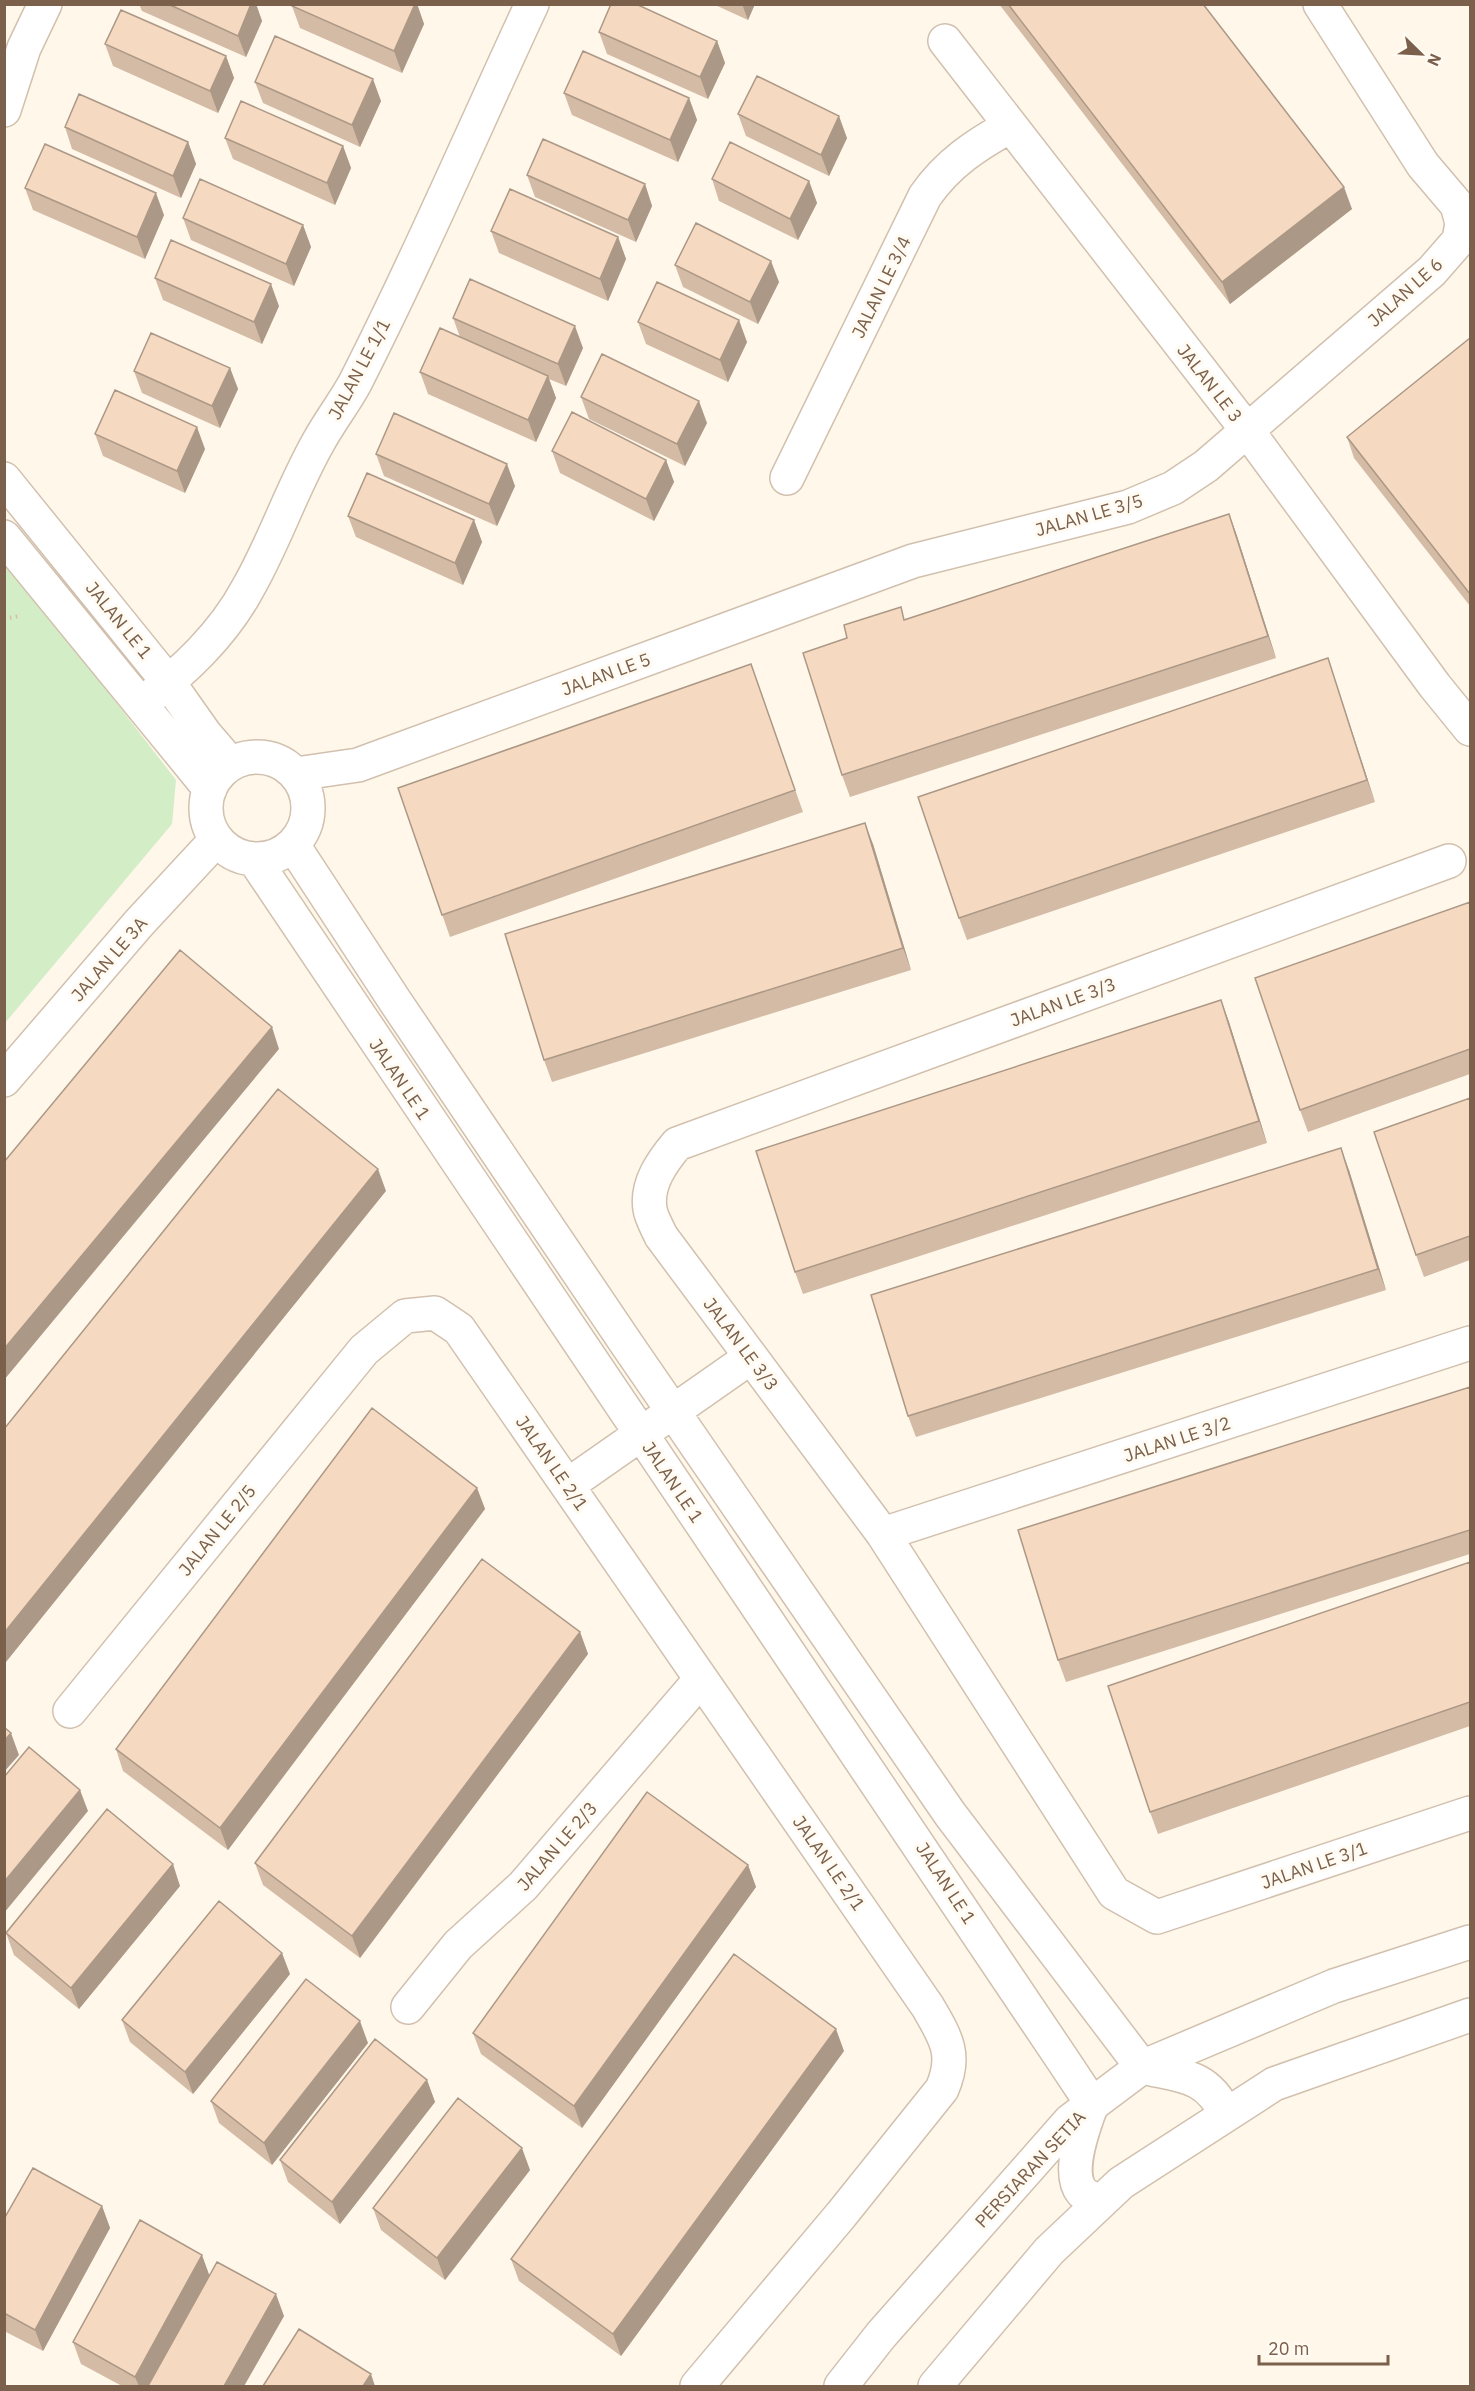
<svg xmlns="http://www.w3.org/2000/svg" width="1475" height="2391" font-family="'IBM Plex Sans',sans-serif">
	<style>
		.green { fill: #d3edc7 }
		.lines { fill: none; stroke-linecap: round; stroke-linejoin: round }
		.minor-casing { stroke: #d2c0ae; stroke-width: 36 }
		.tertiary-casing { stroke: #d2c0ae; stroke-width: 36 }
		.path { stroke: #dbbca2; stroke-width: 4; stroke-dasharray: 1.5 4.5; stroke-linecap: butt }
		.minor { stroke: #fff; stroke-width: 33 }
		.tertiary { stroke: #fff; stroke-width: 33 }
		.wall { fill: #d3bba5 }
		.shaded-wall { fill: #ac9886 }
		.building { fill: #f5d9c0; stroke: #ac9886; stroke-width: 1.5 }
		.labels { text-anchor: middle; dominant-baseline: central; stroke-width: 6; stroke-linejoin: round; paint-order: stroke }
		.street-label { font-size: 18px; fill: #7b604b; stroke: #fffbf2 }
	</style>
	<rect width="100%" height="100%" fill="#fef7ea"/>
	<!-- green -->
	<path class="green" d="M4 564 46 612 176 780 172 824 5 1023Z"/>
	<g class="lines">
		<defs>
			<path id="minor" d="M945 41 1247 430 1435 686 1470 729
				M4 110 24 48 45 4
				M787 478 925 196C948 163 976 145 1010 126
				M4 479 169 683 205 734 230 763
				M4 537 210 789
				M141 704C183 672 223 635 248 588 275 541 292 488 319 441 330 421 344 403 355 383 418 259 473 131 532 4
				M206 808a51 51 0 1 1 102 0a51 51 0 1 1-102 0Z
				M296 774 358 765 913 561 1128 507 1173 488 1206 466 1432 271 1459 240 1462 223 1457 205 1423 165 1320 4
				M293 845 395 1001 628 1346 950 1814 1142 2067C1180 2076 1207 2074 1225 2113
				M254 859C531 1276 816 1687 1092 2104 1084 2125 1066 2173 1082 2192 1086 2196 1093 2199 1098 2201
				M1449 861 677 1144C662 1162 646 1184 650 1209 651 1217 657 1227 661 1236L883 1534 1114 1893 1157 1917 1470 1813
				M4 1080 139 923 216 840
				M568 1485 751 1357
				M883 1534 1470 1343
				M70 1711 364 1350 405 1316 435 1313 459 1329 928 2007C946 2038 957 2055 942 2089L841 2215 697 2386
				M408 2007 458 1945 523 1886 701 1679"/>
			<path id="tertiary" d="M841 2386 881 2335 1070 2121 1142 2067 1334 1986 1470 1942
				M935 2386 1049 2251 1121 2183 1274 2084 1470 2015"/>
		</defs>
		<!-- minor casing -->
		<use href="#minor" class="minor-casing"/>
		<!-- tertiary casing -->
		<use href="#tertiary" class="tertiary-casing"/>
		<!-- path -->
		<path class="path" d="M4 619 19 616"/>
		<!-- minor -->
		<use href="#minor" class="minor"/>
		<!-- tertiary -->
		<use href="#tertiary" class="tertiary"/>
	</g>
	<!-- wall -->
	<path class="wall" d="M139 4H256L262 21 246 57 142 11Z
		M293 4H417L424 24 402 73 300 28 292 6Z
		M713 4H755L748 20Z
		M999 4H1203L1352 209 1230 304Z
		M599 32 717 41 725 63 708 99 607 54Z
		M105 44 226 56 234 78 218 113 113 66Z
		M255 82 381 101 360 147 263 103Z
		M564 93 689 98 697 120 678 162 572 115Z
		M738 114 847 138 829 176 746 136Z
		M65 127 188 142 196 164 181 198 72 149Z
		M225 138 343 146 351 168 335 205 233 159Z
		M527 175 645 184 652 206 636 242 535 197Z
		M712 179 809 181 817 203 798 240 719 201Z
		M25 188 164 215 145 259 33 210Z
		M183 218 303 225 311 247 294 286 191 240Z
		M491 231 618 237 626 259 608 301 499 253Z
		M675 265 779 282 758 324 683 287Z
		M155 278 279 306 262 344 163 300Z
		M453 318 583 348 566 386 549 379 556 398 536 442 428 394 420 372 460 337Z
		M638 322 747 342 728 382 646 344Z
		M1470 338V606L1354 458 1347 437Z
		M230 368 238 389 220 428 142 393 134 371Z
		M581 397 707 423 685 466 589 419Z
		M95 434 205 449 185 493 103 456Z
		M552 451 666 460 674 482 654 521 560 473Z
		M376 454 515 486 497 526 384 476Z
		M1229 514 1237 536 1276 658 850 797 842 775 847 638Z
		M348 516 474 520 482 542 463 585 356 537Z
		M1328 658 1375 802 967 940 959 918Z
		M751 664 803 812 450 937 398 788Z
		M873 844 911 970 552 1082 544 1060Z
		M1470 902V1074L1308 1132 1300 1110Z
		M1221 1000 1229 1022 1267 1143 803 1294 795 1272Z
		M1470 1098V1260L1424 1277 1416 1255Z
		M1349 1170 1386 1290 916 1437 908 1416Z
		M1470 1387V1554L1066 1682 1058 1660Z
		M477 1488 485 1509 228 1850 123 1771 116 1749Z
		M1470 1562V1726L1158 1834 1150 1812Z
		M580 1632 588 1654 360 1958 263 1885 255 1863Z
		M748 1865 756 1887 582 2128 481 2054 473 2033Z
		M180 1886 79 2009 14 1955 6 1933Z
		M290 1974 193 2094 130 2042 122 2020Z
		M368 2043 272 2165 219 2123 211 2101Z
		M844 2051 621 2356 519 2281 511 2259Z
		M427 2080 435 2102 340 2224 288 2182 280 2160Z
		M530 2170 445 2280 381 2230 373 2208Z
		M102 2206 110 2228 43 2351 4 2331V2219Z
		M209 2276 284 2316 244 2386H122L81 2364 73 2342Z"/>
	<!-- shaded-wall -->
	<path class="shaded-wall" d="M251 4H256L262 21 246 57 238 36Z
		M415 4H417L424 24 402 73 394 51Z
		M742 4H755L748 20Z
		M717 41 725 63 708 99 700 77Z
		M226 56 234 78 218 113 210 91Z
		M373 79 381 101 360 147 352 125Z
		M689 98 697 120 678 162 670 140Z
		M839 116 847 138 829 176 821 155Z
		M188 142 196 164 181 198 173 176Z
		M343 146 351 168 335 205 327 183Z
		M809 181 817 203 798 240 790 219Z
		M645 184 652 206 636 242 628 220Z
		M1344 187 1352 209 1230 304 1222 282Z
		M156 193 164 215 145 259 137 237Z
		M303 225 311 247 294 286 286 264Z
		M618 237 626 259 608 301 600 279Z
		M771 261 779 282 758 324 750 302Z
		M271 284 279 306 262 344 254 322Z
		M739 320 747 342 728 382 720 360Z
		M575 326 583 348 566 386 558 364Z
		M230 368 238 389 220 428 212 406Z
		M548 376 556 398 536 442 528 420Z
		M699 401 707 423 685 466 677 444Z
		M197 427 205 449 185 493 177 471Z
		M666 460 674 482 654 521 646 499Z
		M507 464 515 486 497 526 489 504Z
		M1229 514 1237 536 1276 658 1268 636Z
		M474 520 482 542 463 585 455 563Z
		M1328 658 1335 680 1375 802 1367 780Z
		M865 823 873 844 911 970 903 948Z
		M1221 1000 1229 1022 1267 1143 1259 1121Z
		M272 1027 279 1049 4 1380V1349Z
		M1341 1148 1349 1170 1386 1290 1378 1269Z
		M378 1169 386 1191 6 1662 4 1658V1633Z
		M477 1488 485 1509 228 1850 220 1828Z
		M580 1632 588 1654 360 1958 352 1936Z
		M11 1733 19 1755 4 1772V1741Z
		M80 1790 88 1811 4 1913V1882Z
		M173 1864 180 1886 79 2009 71 1988Z
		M748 1865 756 1887 582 2128 574 2106Z
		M282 1953 290 1974 193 2094 185 2072Z
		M360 2021 368 2043 272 2165 264 2143Z
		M836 2029 844 2051 621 2356 613 2334Z
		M427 2080 435 2102 340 2224 332 2202Z
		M522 2148 530 2170 445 2280 437 2258Z
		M102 2206 110 2228 43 2351 35 2330Z
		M202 2255 210 2277 149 2386H139L135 2377Z
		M276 2294 284 2316 244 2386H224Z
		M371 2374 375 2386H363Z"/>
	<!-- building -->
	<path class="building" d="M168 4H251L238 36Z
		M293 4H415L394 51 292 6Z
		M611 4H636L717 41 700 77 599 32Z
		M1008 4H1203L1344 187 1222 282Z
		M121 10 226 56 210 91 105 44Z
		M275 36 373 79 352 125 255 82Z
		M583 51 689 98 670 140 564 93Z
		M757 76 839 116 821 155 738 114Z
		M79 94 188 142 173 176 65 127Z
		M241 101 343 146 327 183 225 138Z
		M543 139 645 184 628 220 527 175Z
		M730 142 809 181 790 219 712 179Z
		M45 144 156 193 137 237 25 188Z
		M200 179 303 225 286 264 183 218Z
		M510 189 618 237 600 279 491 231Z
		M696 223 771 261 750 302 675 265Z
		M171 240 271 284 254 322 155 278Z
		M470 279 575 326 558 364 453 318Z
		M657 282 739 320 720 360 638 322Z
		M440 328 548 376 528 420 420 372Z
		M151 333 230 368 212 406 134 371Z
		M1470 338V594L1347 437Z
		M602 354 699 401 677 444 581 397Z
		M115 390 197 427 177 471 95 434Z
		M572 412 666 460 646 499 552 451Z
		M394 413 507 464 489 504 376 454Z
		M367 473 474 520 455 563 348 516Z
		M1229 514 1268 636 842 775 803 653 847 638 844 625 901 607 904 620Z
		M1328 658 1367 780 959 918 918 797Z
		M751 664 795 790 442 915 398 788Z
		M865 823 903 948 544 1060 505 934Z
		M1470 902V1049L1300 1110 1255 978Z
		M180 950 272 1027 4 1349V1162Z
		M1221 1000 1259 1121 795 1272 756 1151Z
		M278 1089 378 1169 4 1633V1429Z
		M1470 1098V1236L1416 1255 1374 1132Z
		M1341 1148 1378 1269 908 1416 871 1295Z
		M1470 1387V1530L1058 1660 1018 1530Z
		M372 1408 477 1488 220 1828 116 1749Z
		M482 1559 580 1632 352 1936 255 1863Z
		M1470 1562V1702L1150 1812 1108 1686Z
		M4 1727 11 1733 4 1741Z
		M29 1747 80 1790 4 1882V1777Z
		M647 1792 748 1865 574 2106 473 2033Z
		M107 1809 173 1864 71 1988 6 1933Z
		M219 1901 282 1953 185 2072 122 2020Z
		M734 1954 836 2029 613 2334 511 2259Z
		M306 1979 360 2021 264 2143 211 2101Z
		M375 2039 427 2080 332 2202 280 2160Z
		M458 2098 522 2148 437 2258 373 2208Z
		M33 2168 102 2206 35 2330 4 2313V2219Z
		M140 2220 202 2255 135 2377 73 2342Z
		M217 2262 276 2294 224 2386H148Z
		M299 2329 371 2374 363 2386H263Z"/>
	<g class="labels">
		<!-- street labels -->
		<g class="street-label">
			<text transform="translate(881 287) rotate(-64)">JALAN LE 3/4</text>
			<text transform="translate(1405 292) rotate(-42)">JALAN LE 6</text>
			<text transform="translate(359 369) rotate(-62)">JALAN LE 1/1</text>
			<text transform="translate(1210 383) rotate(52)">JALAN LE 3</text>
			<text transform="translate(1089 515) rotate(-16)">JALAN LE 3/5</text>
			<text transform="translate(119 620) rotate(51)">JALAN LE 1</text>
			<text transform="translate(606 674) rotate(-20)">JALAN LE 5</text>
			<text transform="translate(109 959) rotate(-49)">JALAN LE 3A</text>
			<text transform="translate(1063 1002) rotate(-20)">JALAN LE 3/3</text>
			<text transform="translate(400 1079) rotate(56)">JALAN LE 1</text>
			<text transform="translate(741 1344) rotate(53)">JALAN LE 3/3</text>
			<text transform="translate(1177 1439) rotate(-18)">JALAN LE 3/2</text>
			<text transform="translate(552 1463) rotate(55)">JALAN LE 2/1</text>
			<text transform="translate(673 1482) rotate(56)">JALAN LE 1</text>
			<text transform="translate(217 1530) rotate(-51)">JALAN LE 2/5</text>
			<text transform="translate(557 1846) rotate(-49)">JALAN LE 2/3</text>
			<text transform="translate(829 1863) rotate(55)">JALAN LE 2/1</text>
			<text transform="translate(1314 1865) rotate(-19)">JALAN LE 3/1</text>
			<text transform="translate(946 1883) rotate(57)">JALAN LE 1</text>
			<text transform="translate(1030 2169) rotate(-47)">PERSIARAN SETIA</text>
		</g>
	</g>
	<!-- border -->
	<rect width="1475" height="2391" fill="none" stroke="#7b604b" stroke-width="12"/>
	<!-- north arrow -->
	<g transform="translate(1421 54) rotate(114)" stroke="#fffbf2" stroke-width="4.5" paint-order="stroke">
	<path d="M0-4.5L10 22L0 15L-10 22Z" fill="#7b604b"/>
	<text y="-9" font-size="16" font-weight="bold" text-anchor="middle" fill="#7b604b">N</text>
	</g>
	<!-- scale -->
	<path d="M1259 2355v9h129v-9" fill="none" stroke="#7b604b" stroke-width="3"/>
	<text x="1268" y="2355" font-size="18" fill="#7b604b" stroke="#fffbf2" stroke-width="4.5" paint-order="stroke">20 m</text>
</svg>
